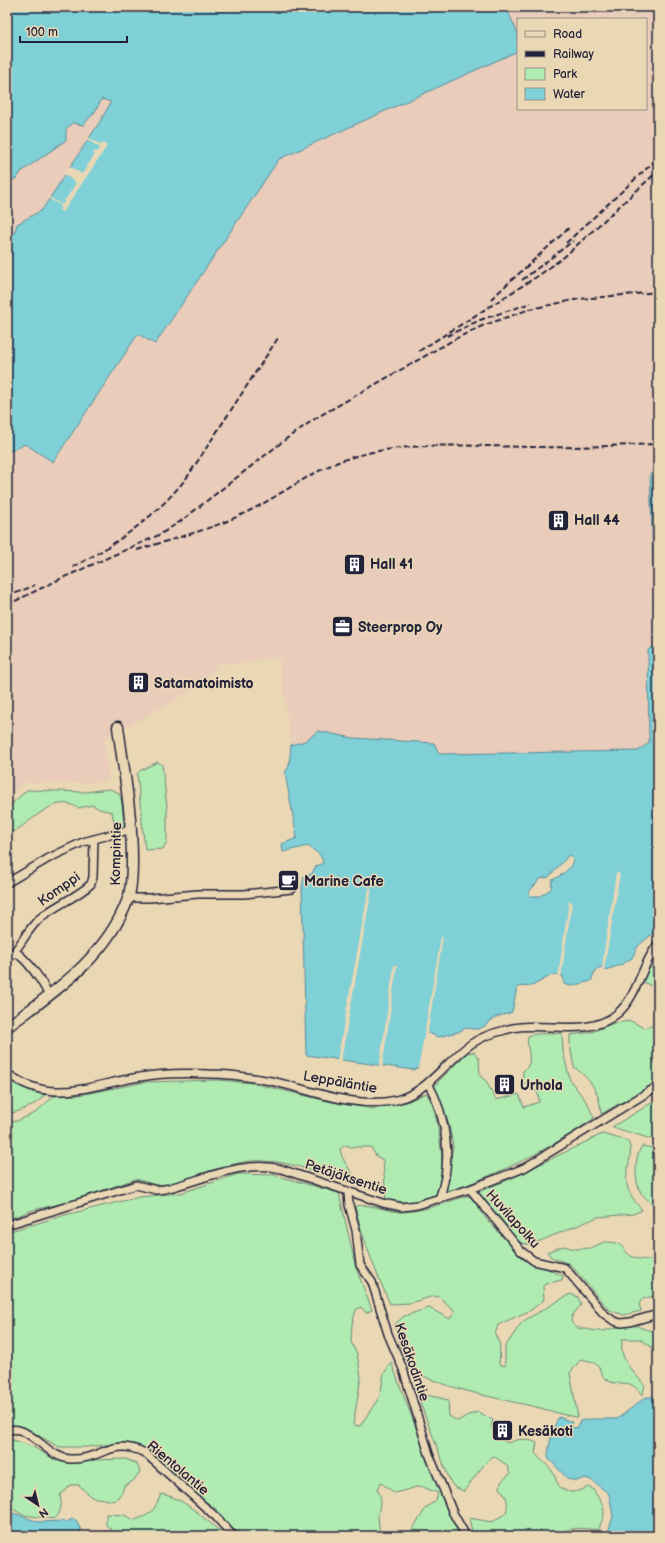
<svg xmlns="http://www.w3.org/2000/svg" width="665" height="1543" font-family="'Balsamiq Sans',sans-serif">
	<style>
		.built { fill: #e9ccb9 }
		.green { fill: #b0ecb2; stroke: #698776 }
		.water { fill: #7fd0d7; stroke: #5a8a99; fill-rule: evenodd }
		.pier { fill: #ead8b5 }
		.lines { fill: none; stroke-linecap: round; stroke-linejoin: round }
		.street-casing { stroke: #22223b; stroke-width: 10 }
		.secondary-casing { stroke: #22223b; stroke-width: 13 }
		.street { stroke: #ead8b5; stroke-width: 7 }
		.secondary { stroke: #ead8b5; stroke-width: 10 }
		.rail { stroke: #22223b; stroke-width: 2; stroke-dasharray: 6 3; stroke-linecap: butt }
		.labels { text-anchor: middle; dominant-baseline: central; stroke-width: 3; stroke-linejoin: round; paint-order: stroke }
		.poi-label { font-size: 14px; font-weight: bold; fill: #22223b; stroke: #ead8b5; text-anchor: start }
		.street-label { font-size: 14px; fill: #22223b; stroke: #ead8b5 }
	</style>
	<rect width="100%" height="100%" fill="#ead8b5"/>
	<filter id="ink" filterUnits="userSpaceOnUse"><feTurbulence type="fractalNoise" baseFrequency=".025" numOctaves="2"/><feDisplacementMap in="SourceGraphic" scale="8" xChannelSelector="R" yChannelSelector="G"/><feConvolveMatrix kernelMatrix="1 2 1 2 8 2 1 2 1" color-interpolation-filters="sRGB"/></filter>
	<g filter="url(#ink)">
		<!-- built -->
		<path class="built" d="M506 7H658V470L650 474 656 645 648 651 649 743 638 751 439 754 433 743 353 738 318 731 305 741 291 745 279 657 228 665 227 663 215 664 216 668 191 691 130 725 118 727 104 741 109 781 85 783H24L7 799V453L25 444 54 462 138 334 155 344 279 159 518 51V109H646V19H518V34Z
			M102 99 111 102 101 120 42 210 17 224 14 234 7 239V183L17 178 21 172 73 123 94 113Z"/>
		<!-- green -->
		<path class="green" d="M158 762 162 765 167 807V841L163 849 145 850 137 774 141 770Z
			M109 789C112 790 116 791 118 793 123 797 123 820 125 828L116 831 112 812 99 809 93 805 78 808C52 791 29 828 7 834V808L27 790 85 792Z
			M654 965H658V990L642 981 648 970Z
			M631 1021 644 1028 658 1024V1082L601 1114C600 1092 591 1080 574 1067L570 1045V1035L592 1032 614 1023Z
			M562 1033 563 1052 570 1080 588 1104 594 1118C548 1151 498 1174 445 1193L453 1146 449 1125 434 1086 467 1053 474 1052 479 1059 480 1076 486 1081 496 1100 519 1094 524 1107 539 1102C539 1087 532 1090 523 1082V1071C536 1062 525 1049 528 1036 537 1032 551 1035 562 1033Z
			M7 1080 32 1092 45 1095C34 1106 22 1111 7 1114Z
			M218 1080 252 1083 332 1102 374 1109 409 1101 426 1093C429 1097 432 1102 433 1106 438 1123 450 1184 434 1196 421 1205 400 1202 386 1200L383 1160 376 1156 371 1147H351L345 1145 340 1149C342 1161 350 1168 355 1180L351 1183C318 1173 279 1156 243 1162 218 1167 193 1177 169 1184L157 1185 135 1179 73 1201 33 1210 7 1220V1122L17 1121 35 1113 54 1096 79 1095 146 1082Z
			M658 1099V1141L612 1127Z
			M602 1134 628 1141C635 1155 624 1170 627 1185 629 1194 636 1203 642 1210L633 1214 598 1217 530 1245 519 1242 478 1192 510 1179Z
			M642 1146 658 1149V1205H653C649 1201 644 1197 641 1193 634 1181 634 1157 642 1146Z
			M238 1174 274 1175 339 1193 356 1268 372 1310 366 1313 361 1307 356 1310 352 1324 351 1342 357 1354 361 1377 353 1425 360 1426 380 1396 384 1374 391 1362 441 1494 460 1536H408L426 1508 436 1500 438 1493 420 1486 395 1493 381 1483 377 1488 381 1498 378 1516 380 1536H248L233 1529 216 1509 189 1490 153 1453 125 1443 86 1447H59L34 1433 7 1425V1232L69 1214 139 1197 181 1193Z
			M467 1196 471 1197 488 1221 522 1258 529 1263 548 1269 563 1276 562 1280 545 1284 543 1286 544 1300 531 1310 498 1325 495 1334 500 1345 499 1364 505 1366V1347L522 1322 570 1294 578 1297 581 1305 572 1316 571 1322 577 1328C585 1328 592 1331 599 1331 610 1331 620 1325 631 1325 641 1326 647 1332 658 1331V1355L657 1351 640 1339H622C622 1344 621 1350 623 1355 626 1367 638 1376 645 1386L642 1395C639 1391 635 1386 630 1384 624 1382 615 1385 609 1381 595 1374 607 1363 581 1359L570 1373 578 1417C563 1416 550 1410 536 1407 511 1401 422 1385 408 1365 402 1356 398 1336 394 1325L404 1316 429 1308 450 1319 455 1311 439 1297 434 1296 410 1303 390 1304C376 1272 363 1241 355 1206 370 1203 385 1211 401 1212 423 1212 446 1202 467 1196Z
			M604 1242C630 1242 619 1250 633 1257 640 1260 650 1260 658 1260V1295L642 1299 639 1304 641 1311 624 1315 609 1310 570 1264 551 1257 547 1252 563 1246 575 1249 591 1248Z
			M427 1395 448 1400 449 1416 458 1421 468 1415 478 1412 493 1420 491 1426 498 1438 508 1443C520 1438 525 1438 537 1443L535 1453C540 1460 547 1464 552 1471 555 1475 556 1481 559 1486 567 1495 579 1492 588 1487L593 1489C597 1497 605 1505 604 1514 603 1519 600 1524 599 1530 583 1528 568 1526 556 1536H473L469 1518 492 1522 506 1513C509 1502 507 1497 500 1488L501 1482 510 1474 507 1465 493 1456 483 1466 464 1491 454 1487 450 1481 419 1400Z
			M7 1438 33 1447 57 1461 126 1459 137 1464 140 1472 133 1481 124 1486 122 1492 115 1501 91 1497 79 1485H71L60 1495C62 1503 62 1514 54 1519L23 1515 13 1509H7Z
			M161 1494C186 1498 206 1521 226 1536H118L106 1525V1514L124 1515 134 1520C152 1515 154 1511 161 1494Z"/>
		<!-- water -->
		<path class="water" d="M7 7H506L518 34V51L279 159 155 344 138 334 53 462 25 444 7 453V239L14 234 17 224 42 210 101 120 111 102 102 99 94 113 83 125 73 123 66 129V140L21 172 17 178 7 183V17L10 15Z
			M658 470V929L638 946 632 958 621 965 605 970 601 967 595 971 591 981 571 986 564 984 563 976 552 975 532 986 517 987 512 1012C507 1015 504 1014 499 1016 487 1020 486 1033 466 1028L458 1032 438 1037 429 1033 425 1035 420 1067 414 1070 306 1055 302 887 304 876 312 874 315 867 323 863C322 854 314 851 308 846L283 852 282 844 297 838 285 773 289 766 291 745 305 741 318 731 353 738 434 743 439 754 638 751 649 743 648 650 656 645 650 474ZM569 855 573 858C573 868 561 876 552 880L551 889 540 896H530L529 892 540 879 549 877Z
			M646 1397H658V1536H611L608 1532 613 1517 610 1498 608 1493 591 1480 585 1478 577 1481 568 1479 548 1458C547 1450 554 1423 559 1417L572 1422 571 1426 574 1428 578 1427 580 1421 589 1419H617Z
			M7 1513 16 1514 39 1522 64 1521 65 1523 72 1519 76 1520 81 1530 79 1536H7Z"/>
		<!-- pier -->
		<path class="pier" d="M88 137 101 145 103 143 107 146 63 212 59 210 61 206 48 198 49 197 62 205 65 200 63 199H66L76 183 64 174 69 166 82 174 95 154 93 153 95 151 97 152 100 148 87 139Z
			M616 873 620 874 604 970 602 969 603 958Z
			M369 888H372L341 1061H337Z
			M569 901 572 902 561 977H558Z
			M441 937H443L427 1036 422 1067 418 1070Z
			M394 965H397L382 1069 379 1068Z"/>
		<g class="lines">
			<defs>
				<path id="street" d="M7 883 49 858 83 842 132 829
					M129 898H150L198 894H244L292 889
					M16 952C31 964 40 978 49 995
					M7 960C20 948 26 931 39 919 55 905 76 898 91 884L93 877 94 839
					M7 1073C52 1107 91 1084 140 1077 162 1073 186 1073 209 1074 229 1074 250 1077 271 1081 308 1089 357 1110 396 1100 428 1092 445 1062 471 1044 481 1037 493 1033 505 1030 540 1019 587 1040 618 1013 638 996 641 965 658 944
					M428 1083C447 1117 453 1162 439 1199
					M470 1189 521 1251 534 1261 565 1268 604 1314 614 1321 621 1323 630 1322 658 1314
					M348 1193 349 1205 356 1230 360 1265 372 1282 388 1334 403 1369 429 1454 453 1513 466 1536
					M7 1225 136 1185 156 1190 165 1189C203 1180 244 1159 281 1169L383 1203 402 1207 417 1205 470 1189 524 1168 658 1086
					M7 1429C11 1430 16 1429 19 1430 37 1435 49 1457 70 1459 101 1461 110 1436 145 1453L216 1517 233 1536"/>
				<path id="secondary" d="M7 1027C54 992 107 957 128 899 132 887 132 872 132 860 132 815 124 772 118 727"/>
			</defs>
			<!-- street casing -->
			<use href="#street" class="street-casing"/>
			<!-- secondary casing -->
			<use href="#secondary" class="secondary-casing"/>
			<!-- street -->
			<use href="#street" class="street"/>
			<!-- secondary -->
			<use href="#secondary" class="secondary"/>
			<!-- rail -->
			<path class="rail" d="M566 243 658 158
				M522 280 573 241
				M491 299 569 228
				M447 336 480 320 531 303
				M419 351 538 276 564 257 658 171
				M137 550C175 538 214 529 249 511 285 493 316 467 356 456 415 440 480 447 540 447 579 448 619 445 658 444
				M73 567C117 544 157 516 188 476L278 338
				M7 597 35 585
				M7 605 60 579 159 535 181 521 286 439 316 418 455 339 482 326 530 309 579 299 658 292"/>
		</g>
	</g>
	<!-- icons -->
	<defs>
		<symbol id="building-square" viewBox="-11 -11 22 22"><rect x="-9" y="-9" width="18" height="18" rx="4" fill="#22223b" stroke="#ead8b5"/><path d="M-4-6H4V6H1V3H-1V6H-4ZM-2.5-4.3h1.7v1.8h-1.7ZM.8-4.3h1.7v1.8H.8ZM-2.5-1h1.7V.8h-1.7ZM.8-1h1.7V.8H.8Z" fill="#fff"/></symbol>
		<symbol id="office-square" viewBox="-11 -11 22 22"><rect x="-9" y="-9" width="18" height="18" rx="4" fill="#22223b" stroke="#ead8b5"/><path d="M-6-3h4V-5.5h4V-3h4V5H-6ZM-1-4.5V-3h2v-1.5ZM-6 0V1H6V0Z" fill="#fff"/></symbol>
		<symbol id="cafe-square" viewBox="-11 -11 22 22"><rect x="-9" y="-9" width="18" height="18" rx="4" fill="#22223b" stroke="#ead8b5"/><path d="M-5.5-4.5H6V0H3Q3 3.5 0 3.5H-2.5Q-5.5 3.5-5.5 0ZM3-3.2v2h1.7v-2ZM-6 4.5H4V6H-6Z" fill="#fff"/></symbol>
	</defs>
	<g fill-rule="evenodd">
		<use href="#building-square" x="546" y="508" width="25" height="25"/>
		<use href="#building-square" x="342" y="552" width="25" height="25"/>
		<use href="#office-square" x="330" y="614" width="25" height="25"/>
		<use href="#building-square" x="126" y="670" width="25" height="25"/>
		<use href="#cafe-square" x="276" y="868" width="25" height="25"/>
		<use href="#building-square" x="492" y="1072" width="25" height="25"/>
		<use href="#building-square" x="490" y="1418" width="25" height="25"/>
	</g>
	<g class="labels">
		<!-- poi labels -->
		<g class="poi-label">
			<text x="574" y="520">Hall 44</text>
			<text x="370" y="564">Hall 41</text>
			<text x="358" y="627">Steerprop Oy</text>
			<text x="154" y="683">Satamatoimisto</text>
			<text x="304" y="881">Marine Cafe</text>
			<text x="520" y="1085">Urhola</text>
			<text x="518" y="1431">Kesäkoti</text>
		</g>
		<!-- street labels -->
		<g class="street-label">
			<text transform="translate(116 854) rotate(-89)">Kompintie</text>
			<text transform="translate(59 889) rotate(-35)">Komppi</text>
			<text transform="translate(340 1082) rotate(10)">Leppäläntie</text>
			<text transform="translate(346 1177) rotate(18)">Petäjäksentie</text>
			<text transform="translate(513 1219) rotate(48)">Huvilapolku</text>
			<text transform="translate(412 1362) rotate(71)">Kesäkodintie</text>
			<text transform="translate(178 1468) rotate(40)">Rientolantie</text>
		</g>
	</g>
	<!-- margin -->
	<rect width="665" height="1543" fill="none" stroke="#ead8b5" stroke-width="24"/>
	<rect x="12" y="12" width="641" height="1519" fill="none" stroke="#22223b" stroke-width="1.5" filter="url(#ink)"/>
	<!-- legend -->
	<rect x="517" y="18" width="130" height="92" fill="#ead8b5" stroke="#9a8f84"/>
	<rect x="525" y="31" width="20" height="6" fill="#ead8b5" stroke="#9a8f84"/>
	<text x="553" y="38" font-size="12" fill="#22223b">Road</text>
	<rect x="525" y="51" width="20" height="6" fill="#22223b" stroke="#9a8f84"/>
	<text x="553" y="58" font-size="12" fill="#22223b">Railway</text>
	<rect x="525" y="68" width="20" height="12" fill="#b0ecb2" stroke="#9a8f84"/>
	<text x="553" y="78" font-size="12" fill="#22223b">Park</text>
	<rect x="525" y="88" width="20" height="12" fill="#7fd0d7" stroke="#9a8f84"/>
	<text x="553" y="98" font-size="12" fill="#22223b">Water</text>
	<!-- north arrow -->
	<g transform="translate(38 1505) rotate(145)" stroke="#ead8b5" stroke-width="3" paint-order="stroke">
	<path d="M0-3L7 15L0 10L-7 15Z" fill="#22223b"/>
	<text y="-6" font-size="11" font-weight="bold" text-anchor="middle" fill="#22223b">N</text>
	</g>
	<!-- scale -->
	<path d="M20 36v6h107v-6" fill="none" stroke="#22223b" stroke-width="2"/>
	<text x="26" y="36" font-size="12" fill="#22223b" stroke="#ead8b5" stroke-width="3" paint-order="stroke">100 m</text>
</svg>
